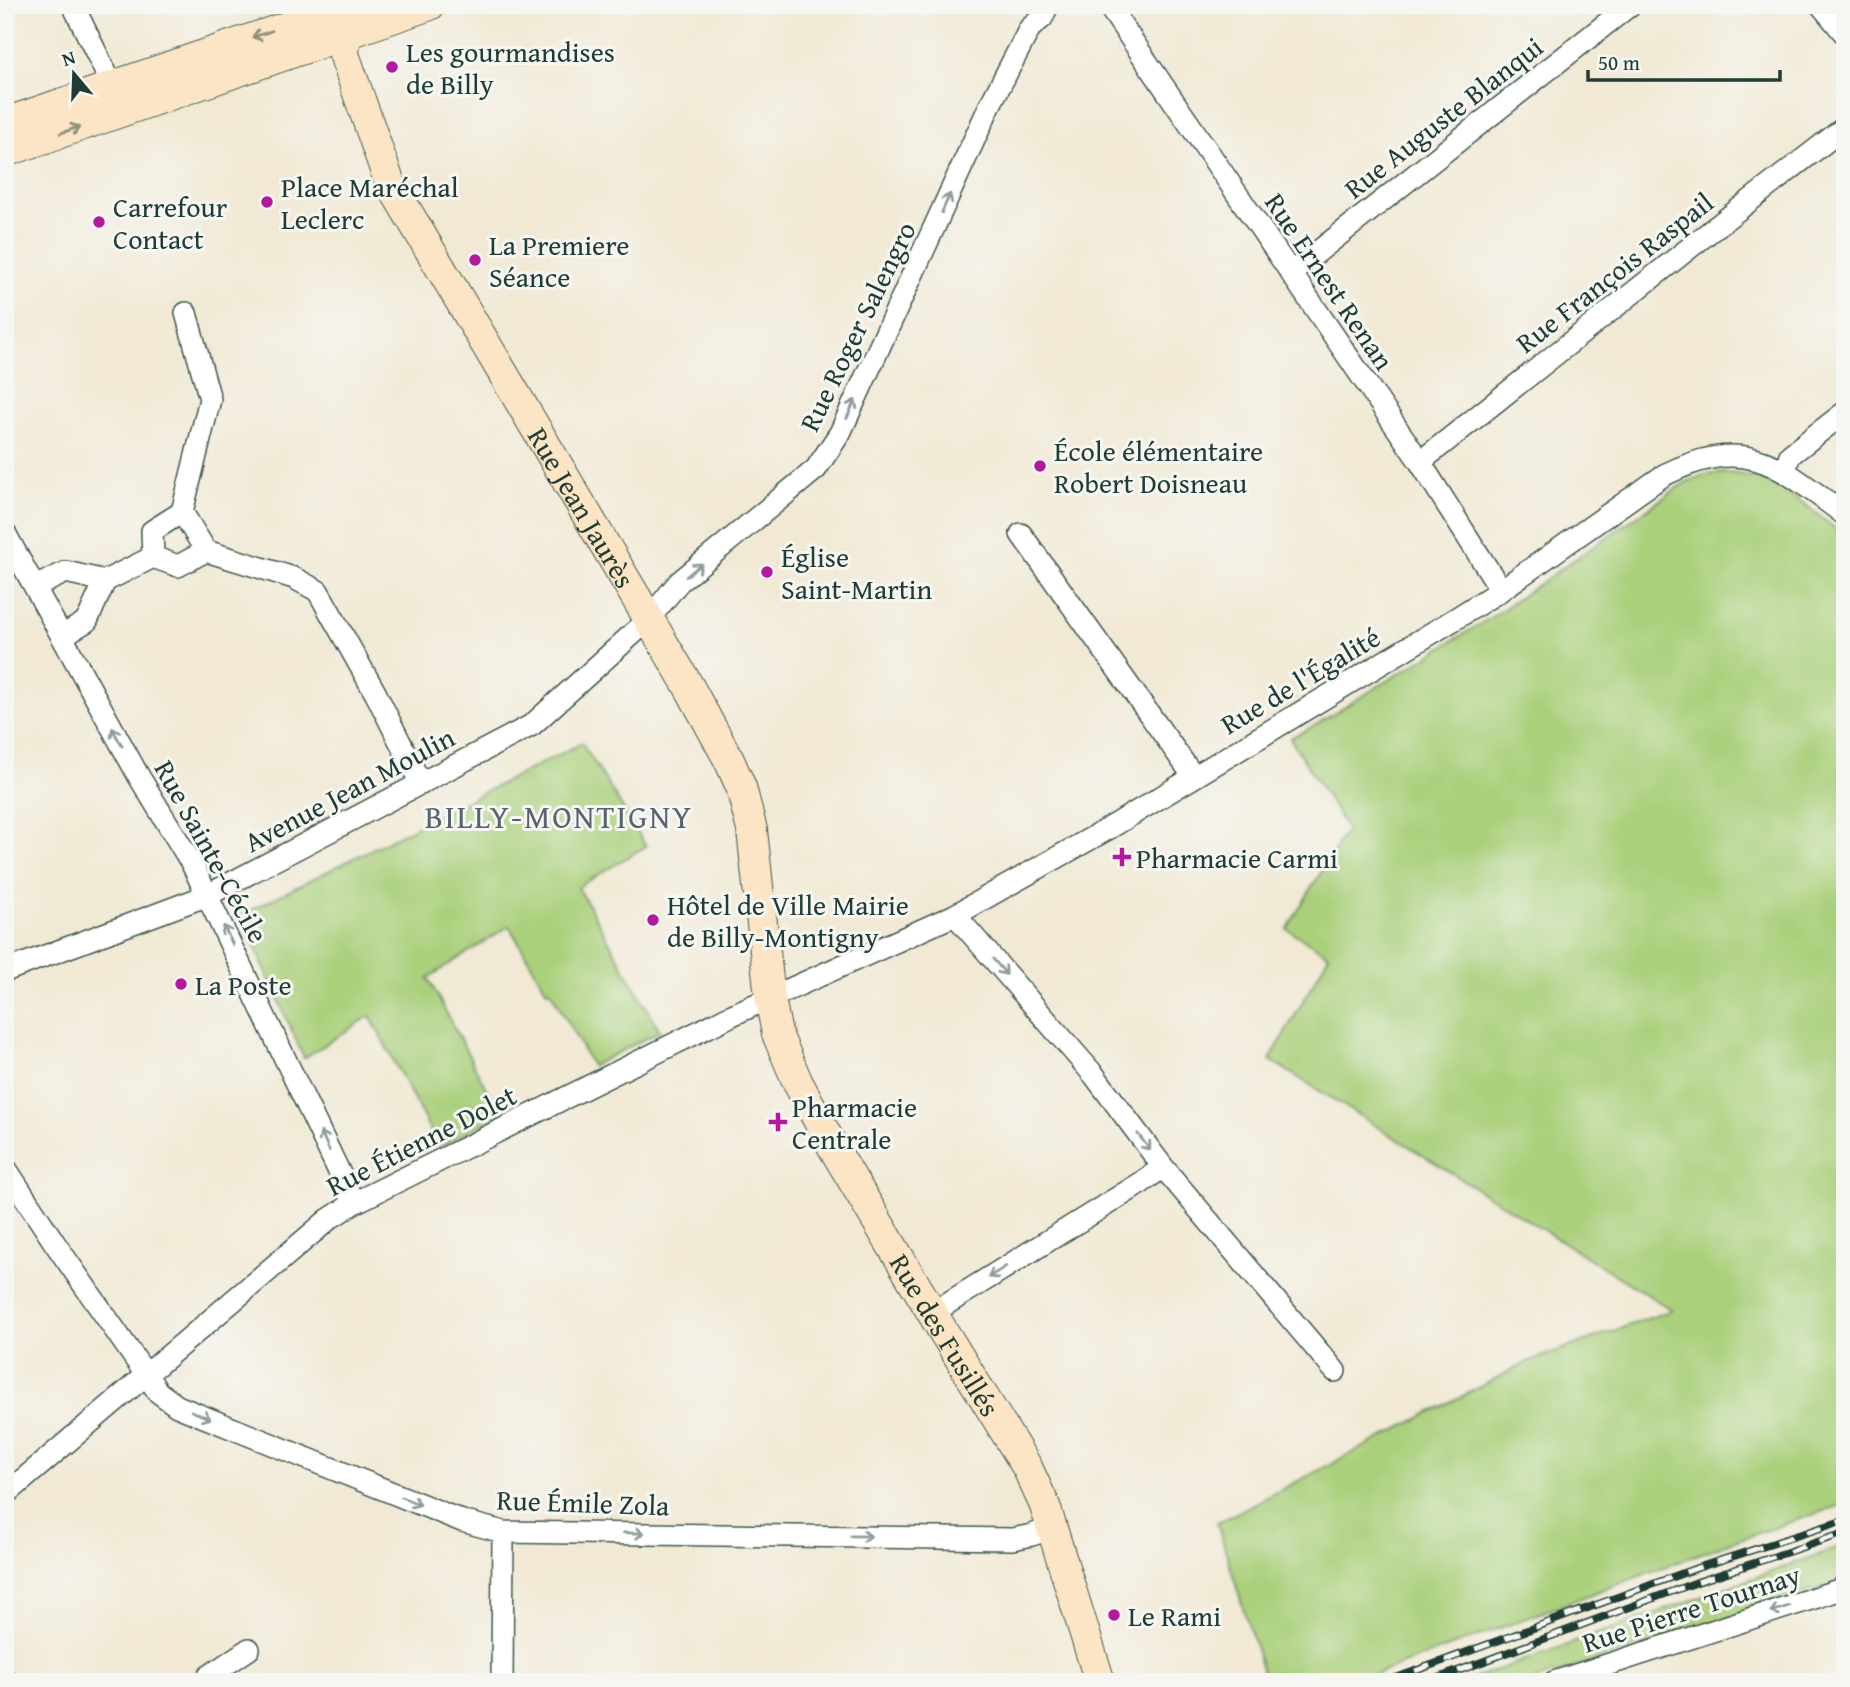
<svg xmlns="http://www.w3.org/2000/svg" width="1850" height="1687" font-family="'Gentium Book Plus',serif">
	<style>
		.green { fill: #aad07b; stroke: #648658; stroke-width: 2 }
		.lines { fill: none; stroke-linecap: round; stroke-linejoin: round }
		.street-casing { stroke: #3e574c; stroke-width: 24 }
		.secondary-casing { stroke: #3e574c; stroke-width: 32 }
		.street { stroke: #fff; stroke-width: 21 }
		.secondary { stroke: #fce5c4; stroke-width: 30 }
		.rail-casing { stroke: #1f3d34; stroke-width: 8 }
		.rail { stroke: #f6f6f2; stroke-width: 5; stroke-dasharray: 16; stroke-linecap: butt }
		.oneway { stroke: #8e917c }
		.oneway2 { stroke: #8f9e9a }
		.poi-dot { fill: #b5179e; stroke: #f6f6f2; stroke-width: 2.5 }
		.labels { text-anchor: middle; dominant-baseline: central; stroke-width: 6; stroke-linejoin: round; paint-order: stroke }
		.poi-label { font-size: 28px; fill: #1f3d34; stroke: #f6f6f2; text-anchor: start }
		.street-label { font-size: 28px; fill: #1f3d34; stroke: #f6f6f2 }
		.quarter-label { font-size: 32px; letter-spacing: 2px; fill: #59626f; stroke: #f6f6f2 }
	</style>
	<rect width="100%" height="100%" fill="#f6f6f2"/>
	<filter id="ink" filterUnits="userSpaceOnUse"><feTurbulence type="fractalNoise" baseFrequency=".0143" numOctaves="2"/><feDisplacementMap in="SourceGraphic" scale="14" xChannelSelector="R" yChannelSelector="G"/><feConvolveMatrix kernelMatrix="1 2 1 2 8 2 1 2 1" color-interpolation-filters="sRGB"/></filter>
	<filter id="wash" filterUnits="userSpaceOnUse"><feTurbulence type="fractalNoise" baseFrequency=".00686" numOctaves="4" result="noise"/><feDisplacementMap in="SourceGraphic" scale="28" xChannelSelector="R" yChannelSelector="G"/><feGaussianBlur stdDeviation="1.57" result="paint"/><feColorMatrix in="noise" values="0 0 0 0 0 0 0 0 0 0 0 0 0 0 0 0 0 1.4 0 .05"/><feComposite in="paint" operator="in"/></filter>
	<g filter="url(#wash)">
		<rect width="100%" height="100%" fill="#f1e9d4"/>
		<!-- green -->
		<path class="green" d="M1723 473C1774 473 1807 506 1845 537V1504L1731 1542 1355 1682H1266L1217 1523 1530 1361 1672 1310 1270 1060 1329 955 1287 929 1347 829 1290 738 1312 727 1496 614 1685 483 1704 475Z
			M582 743 646 846 578 887 660 1031 592 1066 550 990 547 991 509 926 428 978 500 1115 439 1147 370 1016 304 1058 241 915Z
			M1845 1545V1580L1530 1682H1464Z"/>
	</g>
	<g filter="url(#ink)">
		<g class="lines">
			<defs>
				<path id="street" d="M73 5 107 75 116 99
					M1108 5 1420 462 1501 590
					M1821 5 1845 34
					M1291 273 1630 5
					M1420 462 1712 230 1845 127
					M1785 470 1790 455 1845 412
					M182 512 210 399 186 313
					M5 533 138 775 192 864 354 1203
					M1021 534 1194 777
					M153 557 178 566 206 551 294 578 318 591 376 694 421 784
					M153 557 152 531 182 512 206 551
					M105 581 153 557
					M35 587 66 572 105 581 87 621 62 636
					M5 971 208 895 532 725 648 620 679 582 816 469 840 433 991 103 1030 28 1042 18 1048 5
					M5 1167 54 1242 158 1392 177 1406 462 1521 503 1532 1013 1539 1032 1535 1052 1528
					M1163 1167 1335 1371
					M932 1313 1141 1183 1163 1167 1094 1075 955 915
					M5 1495 329 1219 354 1203 732 1015 955 915 1113 826 1455 619 1501 590 1664 475C1748 434 1778 465 1845 515
					M5 1680 8 1682
					M207 1682 209 1676 249 1649
					M502 1682 503 1532
					M1554 1682 1845 1588"/>
				<g id="secondary">
					<path id="s1" d="M357 5 346 33 344 54 389 181 688 685 729 760 741 787 752 830 770 998 777 1034 798 1083 834 1149 943 1331 1027 1467 1045 1506 1100 1682"/>
					<path d="M5 123 350 5"/>
					<path d="M5 152 430 5"/>
				</g>
			</defs>
			<!-- street casing -->
			<use href="#street" class="street-casing"/>
			<!-- secondary casing -->
			<use href="#secondary" class="secondary-casing"/>
			<!-- street -->
			<use href="#street" class="street"/>
			<!-- secondary -->
			<use href="#secondary" class="secondary"/>
			<defs>
				<path id="rail" d="M1385 1682 1697 1568 1845 1520
					M1428 1682 1700 1581 1845 1533"/>
			</defs>
			<!-- rail casing -->
			<use href="#rail" class="rail-casing"/>
			<!-- rail -->
			<use href="#rail" class="rail"/>
		</g>
		<!-- one-way arrows -->
		<defs><path id="oneway-shaft" d="M-6 0H5M1.5-3L5.5 0L1.5 3" fill="none" stroke-width="1.6" stroke-linecap="round" stroke-linejoin="round" transform="scale(1.75)"/></defs>
		<g class="oneway">
			<use href="#oneway-shaft" transform="translate(262 34) rotate(161)"/>
			<use href="#oneway-shaft" transform="translate(70 130) rotate(-19)"/>
		</g>
		<g class="oneway2">
			<use href="#oneway-shaft" transform="translate(946 203) rotate(-66)"/>
			<use href="#oneway-shaft" transform="translate(851 409) rotate(-66)"/>
			<use href="#oneway-shaft" transform="translate(694 570) rotate(-40)"/>
			<use href="#oneway-shaft" transform="translate(117 737) rotate(-119)"/>
			<use href="#oneway-shaft" transform="translate(228 935) rotate(-116)"/>
			<use href="#oneway-shaft" transform="translate(1000 967) rotate(49)"/>
			<use href="#oneway-shaft" transform="translate(325 1141) rotate(-115)"/>
			<use href="#oneway-shaft" transform="translate(1144 1142) rotate(53)"/>
			<use href="#oneway-shaft" transform="translate(997 1272) rotate(148)"/>
			<use href="#oneway-shaft" transform="translate(201 1415) rotate(22)"/>
			<use href="#oneway-shaft" transform="translate(411 1501) rotate(22)"/>
			<use href="#oneway-shaft" transform="translate(634 1533) rotate(1)"/>
			<use href="#oneway-shaft" transform="translate(861 1536) rotate(1)"/>
			<use href="#oneway-shaft" transform="translate(1780 1609) rotate(162)"/>
		</g>
	</g>
	<!-- markers -->
	<g class="poi-dot">
		<circle cx="392" cy="67" r="7"/>
		<circle cx="267" cy="202" r="7"/>
		<circle cx="99" cy="222" r="7"/>
		<circle cx="475" cy="260" r="7"/>
		<circle cx="1040" cy="466" r="7"/>
		<circle cx="767" cy="572" r="7"/>
		<path d="M1118.5 846.5h7v7h7v7h-7v7h-7v-7h-7v-7h7z"/>
		<circle cx="653" cy="920" r="7"/>
		<circle cx="181" cy="984" r="7"/>
		<path d="M774.5 1111.5h7v7h7v7h-7v7h-7v-7h-7v-7h7z"/>
		<circle cx="1114" cy="1615" r="7"/>
	</g>
	<g class="labels">
		<!-- poi labels -->
		<g class="poi-label">
			<text x="406" y="51">Les gourmandises<tspan x="406" dy="32">de Billy</tspan></text>
			<text x="281" y="186">Place Maréchal<tspan x="281" dy="32">Leclerc</tspan></text>
			<text x="113" y="206">Carrefour<tspan x="113" dy="32">Contact</tspan></text>
			<text x="489" y="244">La Premiere<tspan x="489" dy="32">Séance</tspan></text>
			<text x="1054" y="450">École élémentaire<tspan x="1054" dy="32">Robert Doisneau</tspan></text>
			<text x="781" y="556">Église<tspan x="781" dy="32">Saint-Martin</tspan></text>
			<text x="1136" y="857">Pharmacie Carmi</text>
			<text x="667" y="904">Hôtel de Ville Mairie<tspan x="667" dy="32">de Billy-Montigny</tspan></text>
			<text x="195" y="984">La Poste</text>
			<text x="792" y="1106">Pharmacie<tspan x="792" dy="32">Centrale</tspan></text>
			<text x="1128" y="1615">Le Rami</text>
		</g>
		<!-- street labels -->
		<g class="street-label">
			<text transform="translate(1443 117) rotate(-38)">Rue Auguste Blanqui</text>
			<text transform="translate(1614 272) rotate(-38)">Rue François Raspail</text>
			<text transform="translate(1330 281) rotate(56)">Rue Ernest Renan</text>
			<text transform="translate(857 326) rotate(-64)">Rue Roger Salengro</text>
			<text stroke="none"><textPath href="#s1" startOffset="565">Rue Jean Jaurès</textPath></text>
			<text transform="translate(1300 680) rotate(-31)">Rue de l'Égalité</text>
			<text transform="translate(349 789) rotate(-28)">Avenue Jean Moulin</text>
			<text transform="translate(212 851) rotate(61)">Rue Sainte-Cécile</text>
			<text transform="translate(421 1140) rotate(-27)">Rue Étienne Dolet</text>
			<text stroke="none"><textPath href="#s1" startOffset="1482">Rue des Fusillés</textPath></text>
			<text transform="translate(583 1502) rotate(2)">Rue Émile Zola</text>
			<text transform="translate(1691 1608) rotate(-18)">Rue Pierre Tournay</text>
		</g>
		<!-- quarter labels -->
		<g class="quarter-label">
			<text x="559" y="816">BILLY-MONTIGNY</text>
		</g>
	</g>
	<!-- margin -->
	<rect width="1850" height="1687" fill="none" stroke="#f6f6f2" stroke-width="28"/>
	<!-- north arrow -->
	<g transform="translate(74 74) rotate(341)" stroke="#f6f6f2" stroke-width="5" paint-order="stroke">
	<path d="M0-5L12 26L0 18L-12 26Z" fill="#1f3d34"/>
	<text y="-10" font-size="19" font-weight="bold" text-anchor="middle" fill="#1f3d34">N</text>
	</g>
	<!-- scale -->
	<path d="M1588 70v10h192v-10" fill="none" stroke="#1f3d34" stroke-width="3.5"/>
	<text x="1598" y="70" font-size="21" fill="#1f3d34" stroke="#f6f6f2" stroke-width="5" paint-order="stroke">50 m</text>
</svg>
